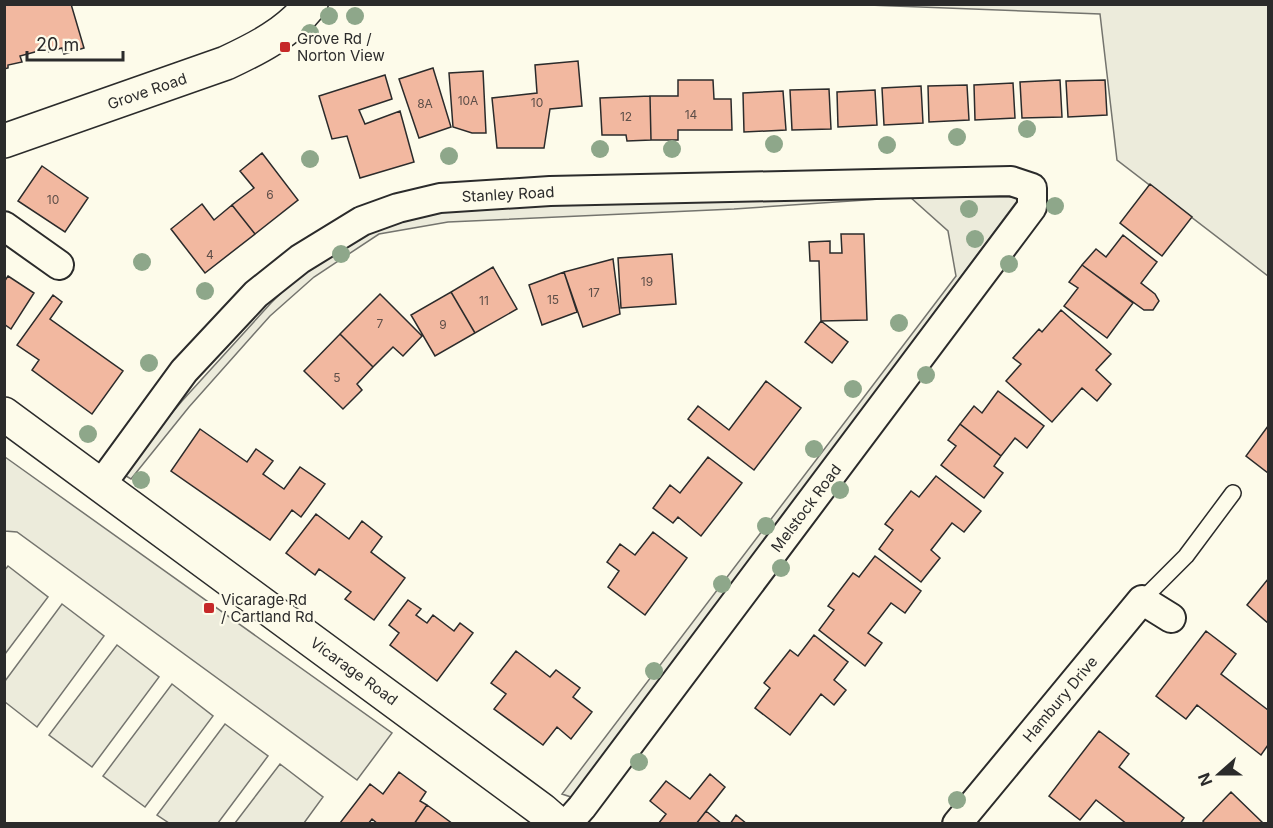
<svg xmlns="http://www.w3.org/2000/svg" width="1273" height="828" font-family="Inter,sans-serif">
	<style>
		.green { fill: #ecebdb; stroke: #74746e; stroke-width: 1.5 }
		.building { fill: #f2b8a0; stroke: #2b2b2b; stroke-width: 1.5 }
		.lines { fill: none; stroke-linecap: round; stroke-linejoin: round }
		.lane-casing { stroke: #2b2b2b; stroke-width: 18 }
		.street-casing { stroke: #2b2b2b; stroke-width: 32 }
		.secondary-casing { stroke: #2b2b2b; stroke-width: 36 }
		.primary-casing { stroke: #2b2b2b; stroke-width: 36 }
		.lane { stroke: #fdfbea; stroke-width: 15 }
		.street { stroke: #fdfbea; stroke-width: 28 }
		.secondary { stroke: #fdfbea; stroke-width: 33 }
		.primary { stroke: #fdfbea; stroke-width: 33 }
		.tree { fill: #8ea78a }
		.poi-dot { fill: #c62828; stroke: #fdfbea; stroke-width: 2 }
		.labels { text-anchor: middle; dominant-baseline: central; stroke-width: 4.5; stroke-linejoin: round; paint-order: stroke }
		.number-label { font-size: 12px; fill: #5d4e48 }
		.poi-label { font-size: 15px; fill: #2b2b2b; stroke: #fdfbea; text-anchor: start }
		.street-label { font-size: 15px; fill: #2b2b2b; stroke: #fdfbea }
	</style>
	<rect width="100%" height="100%" fill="#fdfbea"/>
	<!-- green -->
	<path class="green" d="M868 5H1268V276L1117 160 1100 14Z
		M733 197H1020L574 798 562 794 956 276 948 231 910 197 734 209 448 222 379 234 314 277 270 316 189 407 131 479 121 473 182 401 271 303 306 268 369 228 444 210Z
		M5 457 392 733 357 780 17 532 5 531Z
		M8 566 48 597 5 654 4 571Z
		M62 604 104 636 37 727 5 702V681Z
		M117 645 159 677 92 767 49 735Z
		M172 684 213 716 145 807 103 776Z
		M225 724 268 756 218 823H169L157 815Z
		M280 764 323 797 304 823H235Z"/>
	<!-- building -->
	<path class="building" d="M4 4H71L84 48 64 54 62 48 47 52 46 49 20 56 22 62 8 65V68L4 69Z
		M578 61 582 106 550 109 544 148H497L492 98 537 93 535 65Z
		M433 68 451 127 419 138 399 79Z
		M483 71 486 133H472L453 127 449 73Z
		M385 75 392 99 359 110 365 124 400 111 414 162 360 178 347 136 332 139 319 96Z
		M678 80H713L714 99H731L732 130H678V140H651L650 96H678Z
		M1060 80 1062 117 1022 118 1020 82Z
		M1105 80 1107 115 1068 117 1066 81Z
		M1013 83 1015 118 975 120 974 85Z
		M967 85 969 120 929 122 928 86Z
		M921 86 923 123 884 125 882 88Z
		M829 89 831 129 792 130 790 90Z
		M875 90 877 125 838 127 837 92Z
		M783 91 786 130 744 132 743 93Z
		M650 96 651 140 627 141 626 135H602L600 98Z
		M262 153 298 200 255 234 232 205 254 188 240 171Z
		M42 166 88 198 65 232 18 201Z
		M1150 184 1192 217 1162 256 1120 223Z
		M202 204 214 220 232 205 255 234 205 273 171 229Z
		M841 234H864L867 320 821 321 819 261H810L809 242 830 241V253H842Z
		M1123 235 1157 262 1141 283 1155 294 1159 301 1153 310H1144L1082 265 1096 249 1106 257Z
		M672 254 676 304 621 308 618 258Z
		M613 259 620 314 583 327 564 272Z
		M1082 265 1133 303 1107 338 1064 306 1078 288 1069 282Z
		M493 267 517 309 475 333 451 292Z
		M564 272 577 312 542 325 529 285Z
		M8 276 34 293 11 329 4 324V282Z
		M451 292 475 333 435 356 411 315Z
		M380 294 422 336 403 356 393 347 373 367 340 334Z
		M53 295 62 302 50 319 123 371 92 414 32 370 39 360 17 345Z
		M1061 310 1111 354 1096 370 1111 384 1097 401 1082 388 1052 422 1006 381 1021 364 1013 358 1039 329 1042 332Z
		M821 321 848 342 832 363 805 342Z
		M340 334 373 367 357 384 362 390 343 409 304 371Z
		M766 381 801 408 754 470 688 419 698 406 729 430Z
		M998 391 1044 426 1027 448 1015 438 1001 456 960 424 974 406 982 413Z
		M960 424 1001 456 994 466 1003 473 984 498 941 465 956 446 948 440Z
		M1268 426V473L1246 456Z
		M200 429 247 462 256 449 273 461 263 474 284 489 300 467 325 484 301 517 292 510 270 540 171 471Z
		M708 457 742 483 701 536 678 517 673 523 653 508 670 485 680 493Z
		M936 476 981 511 964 532 952 523 931 550 940 558 921 582 879 549 893 530 885 524 911 491 919 497Z
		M316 514 349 539 362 521 382 537 371 552 405 578 374 620 345 599 351 592 319 569 315 575 286 553Z
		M653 532 687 558 645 615 608 587 619 571 607 562 620 544 635 555Z
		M875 556 921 591 905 613 891 603 868 633 882 643 865 666 819 630 834 610 828 606 853 573 859 577Z
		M1268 579V623L1247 605Z
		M408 600 421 609 416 615 427 623 433 615 454 631 460 623 473 633 437 681 390 645 399 633 389 625Z
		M1206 631 1236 654 1221 674 1268 710V745L1261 755 1197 705 1186 719 1156 696Z
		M814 635 848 662 834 680 846 690 834 705 821 694 790 735 755 708 770 688 764 683 790 650 798 656Z
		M516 651 550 677 556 670 580 688 573 697 592 712 571 739 557 727 543 745 494 709 506 694 491 683Z
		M1099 731 1129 754 1119 767 1184 818 1180 824H1127L1096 800 1080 820 1049 796Z
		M399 772 426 792 420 801 427 805 414 824H378L372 819 368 824 340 823 370 784 383 794Z
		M710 774 725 787 696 824H658L666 814 650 801 666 781 690 799Z
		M1231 792 1264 824H1205L1203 821Z
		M427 805 453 824H414Z
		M706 811 722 824H696Z
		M736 815 747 824H730Z"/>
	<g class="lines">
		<defs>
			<path id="lane" d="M1142 600 1186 556 1233 493"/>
			<path id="street" d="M4 226 59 265
				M100 486 184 371 256 294 300 259 362 221 398 208 440 198 550 191 1011 181 1032 188V207L582 807 567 824
				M957 824 1142 600 1171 618"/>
			<path id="secondary" d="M4 141 226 63C258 48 288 33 311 4"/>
			<path id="primary" d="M4 414 542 810 558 824"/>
		</defs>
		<!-- lane casing -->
		<use href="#lane" class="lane-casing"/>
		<!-- street casing -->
		<use href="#street" class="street-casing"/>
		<!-- secondary casing -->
		<use href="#secondary" class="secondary-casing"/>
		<!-- primary casing -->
		<use href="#primary" class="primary-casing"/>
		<!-- lane -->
		<use href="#lane" class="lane"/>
		<!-- street -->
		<use href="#street" class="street"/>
		<!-- secondary -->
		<use href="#secondary" class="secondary"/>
		<!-- primary -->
		<use href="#primary" class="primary"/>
	</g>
	<!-- trees -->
	<g class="tree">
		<circle cx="329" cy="16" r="9"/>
		<circle cx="355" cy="16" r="9"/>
		<circle cx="310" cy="33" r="9"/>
		<circle cx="1027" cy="129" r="9"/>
		<circle cx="957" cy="137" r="9"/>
		<circle cx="774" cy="144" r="9"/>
		<circle cx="887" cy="145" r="9"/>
		<circle cx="600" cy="149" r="9"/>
		<circle cx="672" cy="149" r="9"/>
		<circle cx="449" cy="156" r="9"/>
		<circle cx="310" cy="159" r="9"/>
		<circle cx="1055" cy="206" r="9"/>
		<circle cx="969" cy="209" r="9"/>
		<circle cx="975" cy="239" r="9"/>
		<circle cx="341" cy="254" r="9"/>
		<circle cx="142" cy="262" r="9"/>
		<circle cx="1009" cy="264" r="9"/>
		<circle cx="205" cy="291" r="9"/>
		<circle cx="899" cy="323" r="9"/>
		<circle cx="149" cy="363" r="9"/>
		<circle cx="926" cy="375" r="9"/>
		<circle cx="853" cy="389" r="9"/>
		<circle cx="88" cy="434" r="9"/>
		<circle cx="814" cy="449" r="9"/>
		<circle cx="141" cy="480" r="9"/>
		<circle cx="840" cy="490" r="9"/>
		<circle cx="766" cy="526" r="9"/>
		<circle cx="781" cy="568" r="9"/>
		<circle cx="722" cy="584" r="9"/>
		<circle cx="654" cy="671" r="9"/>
		<circle cx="639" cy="762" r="9"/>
		<circle cx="957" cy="800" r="9"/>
	</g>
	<!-- markers -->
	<g class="poi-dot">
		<rect x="279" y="41" width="12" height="12" rx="3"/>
		<rect x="203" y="602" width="12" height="12" rx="3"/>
	</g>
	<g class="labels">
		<!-- number labels -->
		<g class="number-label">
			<text x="468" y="100">10A</text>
			<text x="537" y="102">10</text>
			<text x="425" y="103">8A</text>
			<text x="691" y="114">14</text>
			<text x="626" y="116">12</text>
			<text x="270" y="194">6</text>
			<text x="53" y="199">10</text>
			<text x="210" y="254">4</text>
			<text x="647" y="281">19</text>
			<text x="594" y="292">17</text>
			<text x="553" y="299">15</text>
			<text x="484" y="300">11</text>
			<text x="380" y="323">7</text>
			<text x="443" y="324">9</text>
			<text x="337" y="377">5</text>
		</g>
		<!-- poi labels -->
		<g class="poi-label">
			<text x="297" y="38">Grove Rd /<tspan x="297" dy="17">Norton View</tspan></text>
			<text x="221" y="599">Vicarage Rd<tspan x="221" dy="17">/ Cartland Rd</tspan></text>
		</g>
		<!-- street labels -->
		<g class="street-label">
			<text transform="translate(147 91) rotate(-19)">Grove Road</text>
			<text transform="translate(508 194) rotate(-3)">Stanley Road</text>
			<text transform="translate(806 508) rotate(-53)">Melstock Road</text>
			<text transform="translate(354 671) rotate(36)">Vicarage Road</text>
			<text transform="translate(1060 699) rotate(-50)">Hambury Drive</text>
		</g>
	</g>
	<!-- border -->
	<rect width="1273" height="828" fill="none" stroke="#2b2b2b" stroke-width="12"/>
	<!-- north arrow -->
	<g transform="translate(1219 774) rotate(249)" stroke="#fdfbea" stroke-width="4.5" paint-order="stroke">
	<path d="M0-4.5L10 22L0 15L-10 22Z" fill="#2b2b2b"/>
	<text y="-9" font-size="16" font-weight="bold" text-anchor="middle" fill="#2b2b2b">N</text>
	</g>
	<!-- scale -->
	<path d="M27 51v9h96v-9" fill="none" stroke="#2b2b2b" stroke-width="3"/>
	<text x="36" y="51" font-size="18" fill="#2b2b2b" stroke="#fdfbea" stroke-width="4.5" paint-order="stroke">20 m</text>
</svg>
